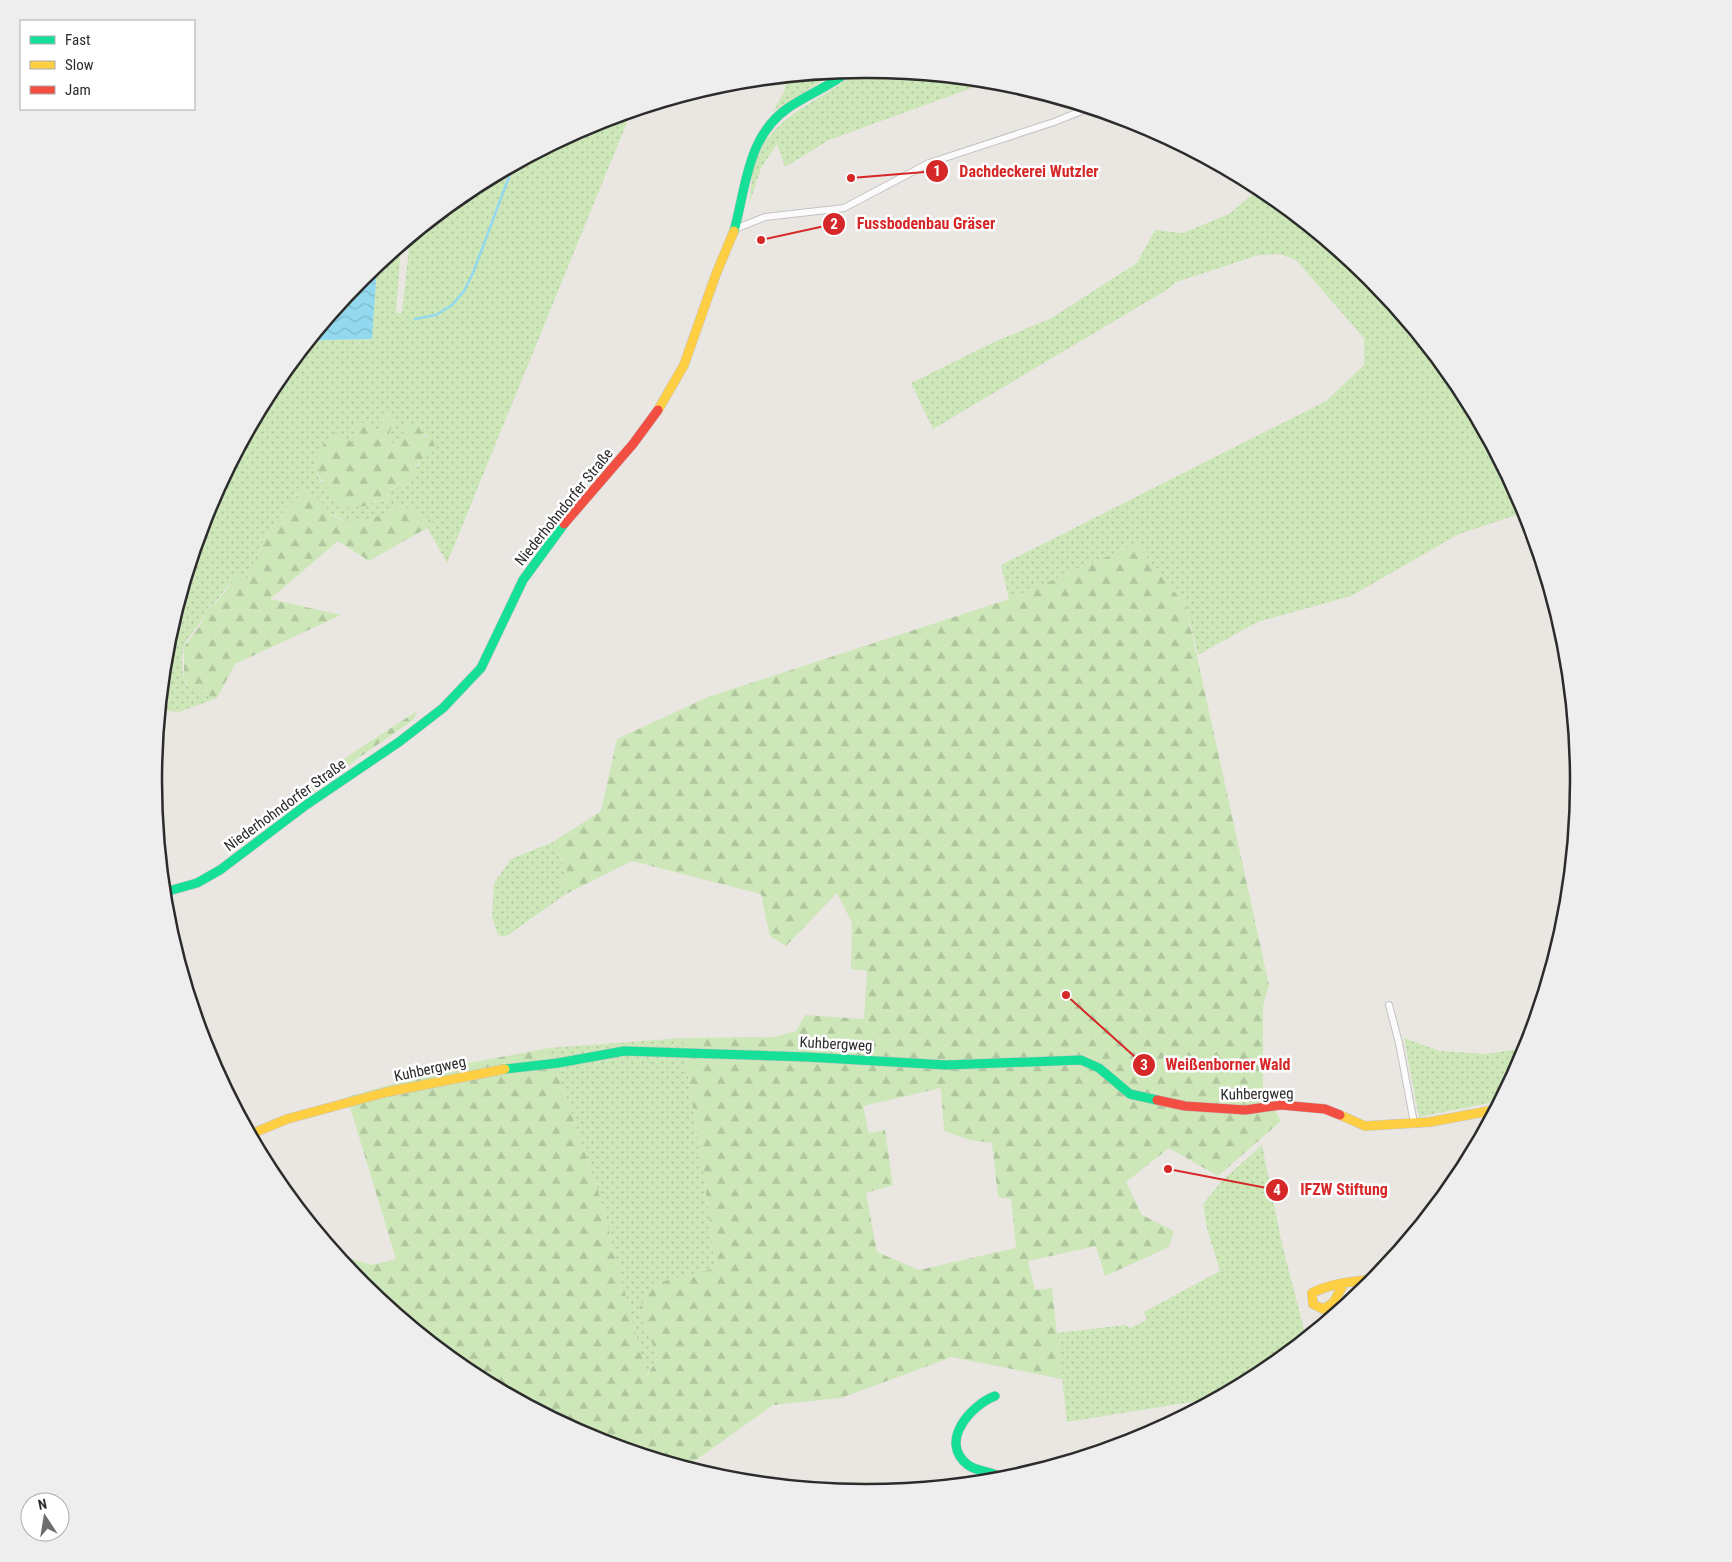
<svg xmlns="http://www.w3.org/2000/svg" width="1732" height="1562" font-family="'Roboto Condensed',sans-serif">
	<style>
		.grass { fill: url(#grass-dots); fill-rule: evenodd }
		.forest { fill: url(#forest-firs); fill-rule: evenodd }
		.water { fill: url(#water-waves) }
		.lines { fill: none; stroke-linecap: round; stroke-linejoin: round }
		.stream { stroke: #92d9ef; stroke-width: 2.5 }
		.street-casing { stroke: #c4c3c3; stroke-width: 8 }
		.fast-casing { stroke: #c4c3c3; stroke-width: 10 }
		.slow-casing { stroke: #c4c3c3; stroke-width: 10 }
		.jam-casing { stroke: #c4c3c3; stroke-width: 10 }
		.street { stroke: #fcfbfb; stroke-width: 6 }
		.fast { stroke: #16e098; stroke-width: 9 }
		.slow { stroke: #ffcf43; stroke-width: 9 }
		.jam { stroke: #f24e42; stroke-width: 9 }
		.labels { text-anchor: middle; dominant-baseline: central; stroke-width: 5; stroke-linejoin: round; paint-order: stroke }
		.street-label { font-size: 15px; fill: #2c2c2c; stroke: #fff }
		.rim { fill: none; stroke: #2c2c2c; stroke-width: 2.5 }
		.leader { fill: none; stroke: #d62828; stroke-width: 2 }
		.callout-dot { fill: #d62828; stroke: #fff; stroke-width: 2 }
		.mark-label { font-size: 15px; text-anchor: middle; font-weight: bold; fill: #fff }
		.callout-label { font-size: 16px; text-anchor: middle; font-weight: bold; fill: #d62828; stroke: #fff; stroke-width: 5; stroke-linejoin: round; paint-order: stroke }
	</style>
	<defs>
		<pattern id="grass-dots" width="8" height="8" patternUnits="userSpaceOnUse" patternTransform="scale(1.25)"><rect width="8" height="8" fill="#cde7b9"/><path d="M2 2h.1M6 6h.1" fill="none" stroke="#b0c69f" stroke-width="1.8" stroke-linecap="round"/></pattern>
		<pattern id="forest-firs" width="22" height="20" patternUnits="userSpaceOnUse" patternTransform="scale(1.25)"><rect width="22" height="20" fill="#cde7b9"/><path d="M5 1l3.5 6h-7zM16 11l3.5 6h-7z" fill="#b0c69f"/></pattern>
		<pattern id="water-waves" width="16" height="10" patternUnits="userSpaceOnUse" patternTransform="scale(1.25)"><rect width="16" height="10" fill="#92d9ef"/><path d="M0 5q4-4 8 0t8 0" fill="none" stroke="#7ebacd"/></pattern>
	</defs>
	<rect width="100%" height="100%" fill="#eae6e2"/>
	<!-- grass -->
	<path class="grass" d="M860 69 991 81 829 140 785 167 777 144 761 168 749 204C751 192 751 178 754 166 769 114 823 102 860 69Z
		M837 72 773 111 784 92 787 77Z
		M730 82 648 110 634 118 630 115 447 563 427 527 433 523 402 505 367 521H345L300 496C273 518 258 547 247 580 221 580 227 597 206 609 200 628 194 628 186 642 180 653 181 674 187 685L217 698 179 712 161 710 167 642 208 508 274 385 307 345 322 340 372 339 377 266 401 246 396 313H402L410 238 471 189 594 123ZM391 412 395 419 387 440 392 444 401 437 408 426 429 437 425 458 414 470 410 481 406 485 389 490V498L385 502 380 499 374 503 321 482 314 468C321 444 329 430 355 444L358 424 370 422 374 433C382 427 382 417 391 412Z
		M1260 188 1370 278 1458 386 1525 512 1459 534 1351 596 1257 622 1198 655 1186 606 1136 544 1009 599 1001 565 1326 401 1364 365V338L1296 260 1280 254 1259 255 1176 282 1170 288 933 429 911 383 996 341 1050 319 1137 263 1155 230 1183 233 1229 214Z
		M553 842 567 872 560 884 566 894 505 937 498 935 492 917 494 883 511 859Z
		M682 1038 703 1171 716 1268 638 1311 658 1357 646 1376 598 1190 549 1048Z
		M1404 1038 1440 1051 1485 1054 1526 1048 1499 1101 1419 1117Z
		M1262 1145 1282 1244 1306 1337 1261 1373 1205 1403 1203 1400 1067 1422 1057 1333 1125 1325 1130 1328 1147 1320 1144 1312 1220 1271 1207 1228 1203 1204 1221 1182Z"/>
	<!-- forest -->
	<path class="forest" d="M391 411 395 419 387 439 392 444 401 437 408 426C418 422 420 429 424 436L432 439 436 449 416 466 410 481 406 485 389 489 388 502 380 499 366 506 348 508 333 496 314 469 318 453 327 439H330L334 433 340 434 355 444 358 424 370 422 374 433C382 427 383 417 391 411Z
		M299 487 316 496 335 517 345 521H367L402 505 418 514H424L434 524 369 561 338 541 270 599 341 615 235 664 217 698 190 688 184 677V647L201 624 206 609 216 603 238 575 247 580C259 546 272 519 300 496Z
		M1136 544 1186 606 1269 985 1263 1006V1089L1281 1121 1218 1176 1169 1148 1126 1182 1142 1215 1174 1231 1169 1247 1105 1276 1096 1246 1028 1261 1035 1290 1052 1288 1062 1379 952 1357 841 1398 773 1405 686 1467 593 1439 470 1373 362 1284 338 1255 372 1265 396 1259 347 1097 459 1065 549 1048 598 1190 647 1376 658 1357 638 1311 653 1284 716 1268 703 1171 682 1038 774 1037 796 1031 805 1015 864 1019 867 971 851 969 852 923 837 893 786 946 770 936 761 894 632 861 566 894 560 884 567 871 553 842 601 811 617 739 708 697 1009 599ZM941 1088 944 1131 970 1140 992 1143 998 1197 1011 1199 1016 1248 919 1270 877 1252 866 1193 893 1185 885 1130 869 1133 863 1106Z
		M417 711 414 719 306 795 296 801 286 802 354 752Z"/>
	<!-- water -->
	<path class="water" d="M377 266 372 339 322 340 307 344 363 277Z"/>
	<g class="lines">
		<!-- stream -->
		<path class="stream" d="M415 319 436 315 452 305 464 291 473 273 513 166"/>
		<defs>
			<path id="street" d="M735 229 765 217 844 208 929 163 1054 122 1089 108
				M1389 1005 1399 1043 1414 1123"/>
			<path id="fast" d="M734 231C746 188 747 136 788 108 808 94 831 86 850 70
				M165 892 197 883 220 870 306 805 399 742 443 708 481 668 523 580 564 524
				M505 1069 558 1063 624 1051 807 1057 946 1065 1081 1060 1099 1068 1130 1094 1157 1100
				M995 1396C971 1405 938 1442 968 1465 979 1473 993 1470 1003 1480"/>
			<path id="slow" d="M658 410 684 365 716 274 734 231
				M1340 1115 1365 1126 1430 1122 1494 1110
				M251 1134 287 1119 387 1092 505 1069
				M1344 1284 1333 1303 1323 1309 1313 1304 1312 1293C1331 1283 1353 1282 1374 1279"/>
			<path id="jam" d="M564 524 633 444 658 410
				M1157 1100 1185 1106 1245 1110 1281 1105 1325 1109 1340 1115"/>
		</defs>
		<!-- street casing -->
		<use href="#street" class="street-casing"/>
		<!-- fast casing -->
		<use href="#fast" class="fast-casing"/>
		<!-- slow casing -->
		<use href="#slow" class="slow-casing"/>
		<!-- jam casing -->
		<use href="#jam" class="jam-casing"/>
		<!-- street -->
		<use href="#street" class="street"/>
		<!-- fast -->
		<use href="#fast" class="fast"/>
		<!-- slow -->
		<use href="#slow" class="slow"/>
		<!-- jam -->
		<use href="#jam" class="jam"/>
	</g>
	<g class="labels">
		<!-- street labels -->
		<g class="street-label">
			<text transform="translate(564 507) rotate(-51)">Niederhohndorfer Straße</text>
			<text transform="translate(285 805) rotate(-36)">Niederhohndorfer Straße</text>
			<text transform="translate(836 1044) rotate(3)">Kuhbergweg</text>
			<text transform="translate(430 1069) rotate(-12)">Kuhbergweg</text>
			<text transform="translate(1257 1094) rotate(-1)">Kuhbergweg</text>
		</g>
	</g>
	<!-- crop -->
	<path d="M0 0H1732V1562H0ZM865 78H867A703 703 0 0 1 1570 781V781A703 703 0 0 1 867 1484H865A703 703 0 0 1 162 781V781A703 703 0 0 1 865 78Z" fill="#eee" fill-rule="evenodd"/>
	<path class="rim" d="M865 78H867A703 703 0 0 1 1570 781V781A703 703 0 0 1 867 1484H865A703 703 0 0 1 162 781V781A703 703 0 0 1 865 78Z"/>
	<!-- callouts -->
	<path class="leader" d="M851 178L937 171M761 240L834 224M1066 995L1144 1065M1168 1169L1277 1190"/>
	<g class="callout-dot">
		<circle cx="851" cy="178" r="5"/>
		<circle cx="761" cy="240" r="5"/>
		<circle cx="1066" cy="995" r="5"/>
		<circle cx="1168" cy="1169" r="5"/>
		<circle cx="937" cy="171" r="12"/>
		<circle cx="834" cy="224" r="12"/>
		<circle cx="1144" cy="1065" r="12"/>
		<circle cx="1277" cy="1190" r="12"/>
	</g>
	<g class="mark-label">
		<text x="937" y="176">1</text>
		<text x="834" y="229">2</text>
		<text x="1144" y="1070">3</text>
		<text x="1277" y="1195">4</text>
	</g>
	<g class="callout-label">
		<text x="1029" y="177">Dachdeckerei Wutzler</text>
		<text x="926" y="229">Fussbodenbau Gräser</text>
		<text x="1228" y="1070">Weißenborner Wald</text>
		<text x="1344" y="1195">IFZW Stiftung</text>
	</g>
	<!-- legend -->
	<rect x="20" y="20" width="175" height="90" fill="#ffffff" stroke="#ababab"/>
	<rect x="30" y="36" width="25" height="8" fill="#16e098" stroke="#ababab"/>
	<text x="65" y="45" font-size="15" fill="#2c2c2c">Fast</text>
	<rect x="30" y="61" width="25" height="8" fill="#ffcf43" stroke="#ababab"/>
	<text x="65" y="70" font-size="15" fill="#2c2c2c">Slow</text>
	<rect x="30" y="86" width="25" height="8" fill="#f24e42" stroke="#ababab"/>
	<text x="65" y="95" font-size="15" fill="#2c2c2c">Jam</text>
	<!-- north arrow -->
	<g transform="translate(45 1517) rotate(348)"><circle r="24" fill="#ffffff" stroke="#ababab"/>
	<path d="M0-4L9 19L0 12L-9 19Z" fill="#6e6d6c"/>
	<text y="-8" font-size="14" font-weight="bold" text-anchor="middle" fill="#2c2c2c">N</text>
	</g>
</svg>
